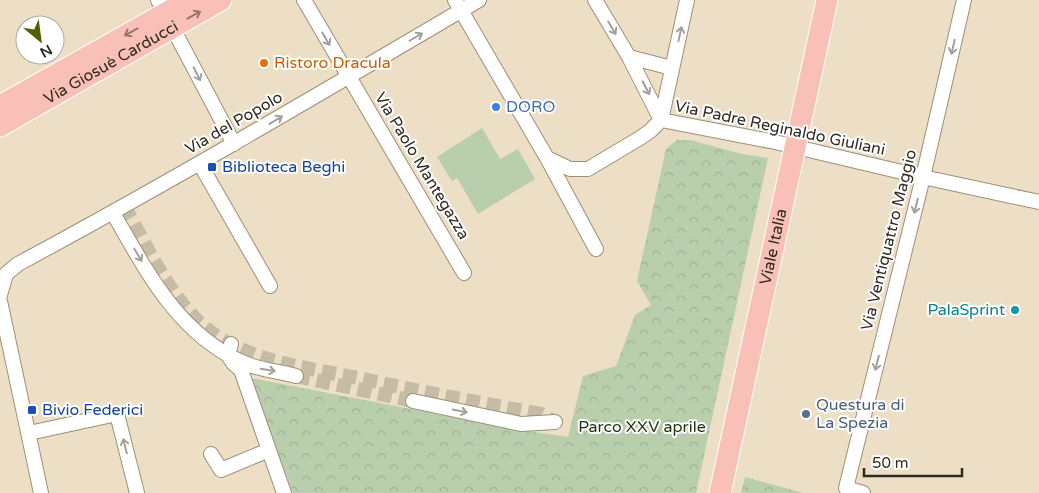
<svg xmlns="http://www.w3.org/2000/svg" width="1039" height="493" font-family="'Varela Round',sans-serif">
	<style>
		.grass { fill: #b8cead }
		.park { fill: url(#park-crowns) }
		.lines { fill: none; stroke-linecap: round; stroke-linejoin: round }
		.street-tunnel { stroke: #c6bba5; stroke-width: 14; stroke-dasharray: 14 7; stroke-linecap: butt }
		.street-casing { stroke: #9c9079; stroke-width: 16 }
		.primary-casing { stroke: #fff; stroke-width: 23 }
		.street { stroke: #fff; stroke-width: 14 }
		.primary { stroke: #f9c0b7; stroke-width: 21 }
		.oneway { stroke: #94766c }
		.oneway2 { stroke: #a2a09b }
		.food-dot { fill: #e8710a; stroke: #fff; stroke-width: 2 }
		.shop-dot { fill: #3f7fe0; stroke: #fff; stroke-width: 2 }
		.transit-dot { fill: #1a4fb4; stroke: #fff; stroke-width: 2 }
		.culture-dot { fill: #0f9aa8; stroke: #fff; stroke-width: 2 }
		.service-dot { fill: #5c6f8a; stroke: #fff; stroke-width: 2 }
		.labels { text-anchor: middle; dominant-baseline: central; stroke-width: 4; stroke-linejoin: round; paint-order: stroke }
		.street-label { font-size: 16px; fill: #302b21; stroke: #fff }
		.food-label { font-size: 16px; fill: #c56008; stroke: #fff; text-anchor: start }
		.shop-label { font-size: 16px; fill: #366cbe; stroke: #fff; text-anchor: start }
		.transit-label { font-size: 16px; fill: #164399; stroke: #fff; text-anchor: start }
		.culture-label { font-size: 16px; fill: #0d838f; stroke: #fff; text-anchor: end }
		.service-label { font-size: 16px; fill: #4e5e75; stroke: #fff; text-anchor: start }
		.park-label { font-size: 16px; fill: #193308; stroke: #fff }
	</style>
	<defs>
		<pattern id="park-crowns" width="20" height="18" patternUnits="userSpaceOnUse" patternTransform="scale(1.25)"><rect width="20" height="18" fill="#b8cead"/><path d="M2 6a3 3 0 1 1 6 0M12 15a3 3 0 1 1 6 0" fill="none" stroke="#9eb195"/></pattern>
	</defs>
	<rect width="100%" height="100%" fill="#ecdfc6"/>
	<!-- grass -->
	<path class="grass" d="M482 128 500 159 518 149 535 179 478 214 457 178 452 181 437 157Z"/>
	<!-- park -->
	<path class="park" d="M677 140H690L742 154 768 158 696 493H293L251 378 508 428 568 437 583 376 616 366 635 315 651 305 637 281 666 149Z
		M745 477 803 493H741Z"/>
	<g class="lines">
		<!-- street-tunnel -->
		<path class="street-tunnel" d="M124 206C146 244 164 286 195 318 237 362 306 367 363 379 422 392 481 403 541 414L555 422 556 417
			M296 376 413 401"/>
		<defs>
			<path id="street" d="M158 0 234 144
				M304 0 464 273
				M455 0 547 158 596 249
				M595 0 629 57 661 120
				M629 57 672 68
				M661 120 775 142 923 177 1039 202
				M661 120 687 0
				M547 158 570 169H588L640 138 650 131 661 120
				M200 164 270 286
				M113 213C147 272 178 334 244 363 260 370 279 371 296 376
				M6 274 18 264C174 180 326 90 479 0
				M0 295 6 274
				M0 301 41 493
				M231 344 228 355 233 363 241 370 284 493
				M413 401 521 424 555 422
				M29 433 117 414 137 493
				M211 454 221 470 269 450
				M863 493 846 488 923 177 964 0"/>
			<g id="primary">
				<path d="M0 106 189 0"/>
				<path id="s1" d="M0 126 221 0"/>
				<path id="s2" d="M720 493 827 0"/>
			</g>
		</defs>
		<!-- street casing -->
		<use href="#street" class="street-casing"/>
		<!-- primary casing -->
		<use href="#primary" class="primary-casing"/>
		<!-- street -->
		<use href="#street" class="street"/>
		<!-- primary -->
		<use href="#primary" class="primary"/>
	</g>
	<!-- one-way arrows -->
	<defs><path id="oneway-shaft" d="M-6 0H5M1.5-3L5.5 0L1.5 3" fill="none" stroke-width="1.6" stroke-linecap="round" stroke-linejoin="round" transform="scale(1.25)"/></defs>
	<g class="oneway">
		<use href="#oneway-shaft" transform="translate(194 15) rotate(-29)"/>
		<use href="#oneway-shaft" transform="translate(131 32) rotate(151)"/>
	</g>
	<g class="oneway2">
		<use href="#oneway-shaft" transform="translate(612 28) rotate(59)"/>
		<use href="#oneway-shaft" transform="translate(680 34) rotate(-78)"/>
		<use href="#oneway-shaft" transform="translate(416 37) rotate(-30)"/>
		<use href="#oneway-shaft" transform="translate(326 39) rotate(60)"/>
		<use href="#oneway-shaft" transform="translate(953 47) rotate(103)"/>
		<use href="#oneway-shaft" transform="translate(197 74) rotate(63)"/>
		<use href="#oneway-shaft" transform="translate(646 88) rotate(63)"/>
		<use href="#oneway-shaft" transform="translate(276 120) rotate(-31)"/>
		<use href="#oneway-shaft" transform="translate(916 206) rotate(104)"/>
		<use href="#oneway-shaft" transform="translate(138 255) rotate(59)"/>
		<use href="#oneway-shaft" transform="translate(877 363) rotate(104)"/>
		<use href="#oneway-shaft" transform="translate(268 370) rotate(10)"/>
		<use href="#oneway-shaft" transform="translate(460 411) rotate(12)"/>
		<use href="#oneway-shaft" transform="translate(125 446) rotate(-104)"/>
	</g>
	<!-- markers -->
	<circle class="food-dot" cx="264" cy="63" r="5"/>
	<circle class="shop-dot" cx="496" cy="107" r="5"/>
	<g class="transit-dot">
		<rect x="207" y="162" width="10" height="10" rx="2.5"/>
		<rect x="27" y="405" width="10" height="10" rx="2.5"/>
	</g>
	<circle class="culture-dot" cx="1015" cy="310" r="5"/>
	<circle class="service-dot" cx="806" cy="414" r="5"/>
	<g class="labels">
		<!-- street labels -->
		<g class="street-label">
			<text stroke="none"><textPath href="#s1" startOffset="128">Via Giosuè Carducci</textPath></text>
			<text transform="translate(234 123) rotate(-30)">Via del Popolo</text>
			<text transform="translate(780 128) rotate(12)">Via Padre Reginaldo Giuliani</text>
			<text transform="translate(422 166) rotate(59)">Via Paolo Mantegazza</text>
			<text transform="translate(889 240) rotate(-76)">Via Ventiquattro Maggio</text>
			<text stroke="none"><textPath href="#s2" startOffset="252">Viale Italia</textPath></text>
		</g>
		<!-- food labels -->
		<g class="food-label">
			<text x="274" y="63">Ristoro Dracula</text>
		</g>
		<!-- shop labels -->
		<g class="shop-label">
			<text x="506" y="107">DORO</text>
		</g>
		<!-- transit labels -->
		<g class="transit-label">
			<text x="222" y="167">Biblioteca Beghi</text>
			<text x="42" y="410">Bivio Federici</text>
		</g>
		<!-- culture labels -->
		<g class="culture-label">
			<text x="1005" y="310">PalaSprint</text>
		</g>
		<!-- service labels -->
		<g class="service-label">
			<text x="816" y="405">Questura di<tspan x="816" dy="18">La Spezia</tspan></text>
		</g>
		<!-- park labels -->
		<g class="park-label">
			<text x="642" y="427">Parco XXV aprile</text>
		</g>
	</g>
	<!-- north arrow -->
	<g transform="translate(40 40) rotate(151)"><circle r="24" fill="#ffffff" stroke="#acaaa6"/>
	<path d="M0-4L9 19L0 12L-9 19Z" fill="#536001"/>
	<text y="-8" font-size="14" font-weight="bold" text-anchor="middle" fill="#302b21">N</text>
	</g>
	<!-- scale -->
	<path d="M864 468v8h98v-8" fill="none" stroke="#302b21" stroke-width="2.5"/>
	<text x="872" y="468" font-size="15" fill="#302b21" stroke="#ffffff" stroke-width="4" paint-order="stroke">50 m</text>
</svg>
